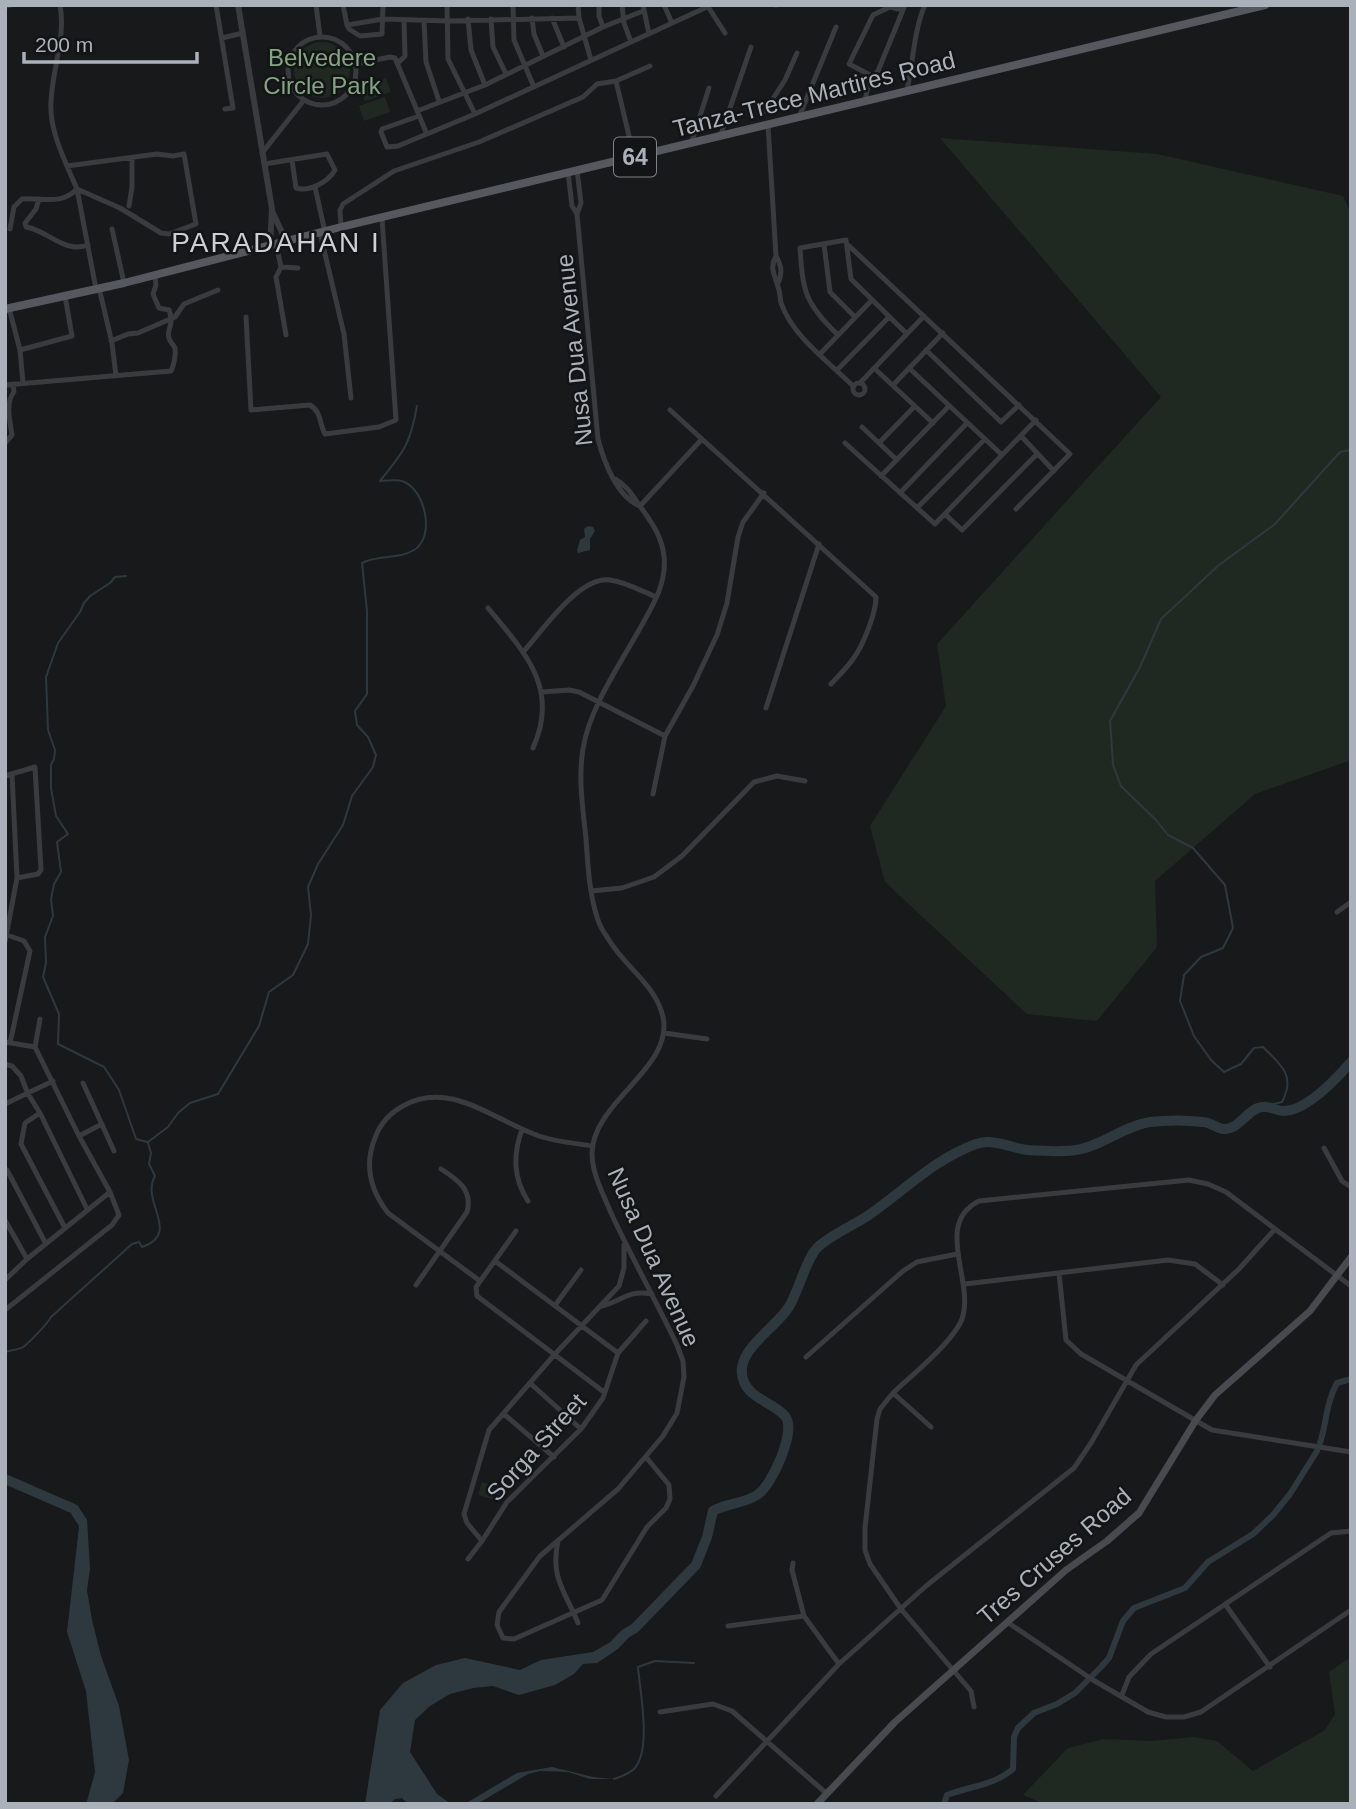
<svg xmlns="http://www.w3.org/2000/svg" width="1356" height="1809" font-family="Helvetica,sans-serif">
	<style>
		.green { fill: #202921 }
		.water { fill: #2e393f }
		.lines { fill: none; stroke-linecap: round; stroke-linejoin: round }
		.stream { stroke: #2e393f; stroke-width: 2 }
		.canal { stroke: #2e393f; stroke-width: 6 }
		.river { stroke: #2e393f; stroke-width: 10 }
		.minor { stroke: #393b3f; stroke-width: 5 }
		.tertiary { stroke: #393b3f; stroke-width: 6 }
		.secondary { stroke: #474a4f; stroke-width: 7 }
		.primary { stroke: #55585e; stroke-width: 8 }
		.labels { text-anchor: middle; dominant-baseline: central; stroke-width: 5; stroke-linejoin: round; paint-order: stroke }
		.shield { fill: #131415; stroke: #7d8288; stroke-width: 2 }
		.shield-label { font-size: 23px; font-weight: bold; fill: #abb1ba }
		.park-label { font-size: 24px; fill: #84a582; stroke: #131415 }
		.street-label { font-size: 24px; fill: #abb1ba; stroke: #131415 }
		.quarter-label { font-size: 28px; letter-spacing: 2px; fill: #ccd0d6; stroke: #131415 }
	</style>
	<rect width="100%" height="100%" fill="#18191a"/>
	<!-- green -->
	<path class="green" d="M294 70a28 28 0 1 1 56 0a28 28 0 1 1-56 0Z
		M386 78 391 92 365 101 360 87Z
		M385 97 390 112 364 121 359 106Z
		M940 138 1157 154 1343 196 1351 213V760L1255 794 1155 881 1157 947 1097 1021 1027 1014 885 882 870 826 946 706 937 644 1161 397Z
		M482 1482 502 1489 498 1501 478 1495Z
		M1351 1657V1804H1044L1023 1795 1068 1748 1104 1739 1150 1741 1194 1737 1217 1741 1253 1771 1325 1730 1335 1714 1329 1672Z"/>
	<!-- water -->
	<path class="water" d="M588 526 593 527 595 531 590 539V550L578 553 577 550 580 540 585 537 584 529Z
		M74 1509 87 1519 90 1569 87 1590 92 1620 101 1656 119 1706 129 1760 123 1793 112 1804H85L87 1801 95 1772 86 1691 67 1632 79 1527Z
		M696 1565 618 1649 597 1663 583 1664 574 1674 555 1685 519 1695 493 1686 473 1688 450 1694 430 1706 415 1720 410 1752 437 1794 451 1804 468 1802 517 1773 552 1767 593 1777 614 1779H590L568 1772 540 1771 528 1774 477 1804H408L402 1798 395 1799 389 1804H365L380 1710 403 1683 436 1665 465 1658 520 1670 541 1660 593 1652 635 1628Z"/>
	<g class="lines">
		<!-- stream -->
		<path class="stream" d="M5 8 17 5
			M126 576 115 577 110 583 90 596 84 603 80 612 58 643 46 677 48 730 55 750 54 759 51 765V788L56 816 68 834 57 842 61 872 54 884 51 899 53 916 45 937 46 963 43 977 59 1014 58 1044 104 1067 119 1090 136 1139 147 1142
			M1258 1108 1282 1102C1296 1075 1281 1065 1263 1047L1254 1048 1241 1064 1224 1072 1211 1060 1194 1036 1180 1001 1184 975 1201 957 1223 948 1233 928 1225 885 1193 848 1168 835 1156 820 1121 786 1113 765 1110 721 1140 667 1161 619 1219 565 1275 524 1340 452 1351 450
			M148 1142 168 1127 178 1113 190 1103 218 1094 259 1026 269 992 293 975 308 944 311 915 308 887 318 864 343 825 352 796 373 767 376 755 368 737 357 725 355 711 367 694V611L362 563C379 554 398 560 414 550 436 537 425 488 402 481 396 479 386 481 380 481 404 451 410 445 417 406
			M5 1352C11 1350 18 1350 23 1347 27 1345 49 1322 51 1317L132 1244 139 1242 142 1247C182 1233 140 1202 155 1176L149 1164 151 1153 148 1143
			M614 1779C620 1777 629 1774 634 1769 652 1750 640 1692 638 1667L655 1661 694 1663"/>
		<!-- canal -->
		<path class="canal" d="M1320 1443C1327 1421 1326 1403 1337 1383L1351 1379
			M944 1804 947 1795C970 1786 993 1786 1013 1769L1014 1737 1018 1728 1034 1713 1057 1704 1075 1693 1101 1667 1109 1658 1123 1621 1134 1608 1185 1588 1208 1562 1253 1534 1273 1515 1290 1494 1317 1451"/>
		<!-- river -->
		<path class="river" d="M5 1479 74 1509 81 1520
			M616 1643 625 1634 635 1628 696 1565 707 1537 713 1511C727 1503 744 1504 757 1495 772 1486 797 1430 785 1416 774 1403 751 1399 744 1382 731 1351 777 1329 790 1305 798 1291 807 1258 817 1248 826 1238 853 1225 866 1217 903 1192 934 1159 976 1144 995 1138 1010 1148 1028 1150 1042 1151 1062 1152 1076 1150 1102 1146 1124 1126 1150 1122 1167 1120 1186 1120 1203 1122 1210 1122 1216 1128 1223 1129 1238 1130 1245 1113 1258 1108 1268 1104 1275 1111 1284 1111 1307 1111 1337 1078 1351 1062"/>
		<!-- minor -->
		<path class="minor" d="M216 5 233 108 225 109
			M316 5 320 36
			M343 5 347 25 383 19 448 21 579 18
			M447 5 448 59 475 114
			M513 5 514 40 534 87
			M578 5 579 18 591 60
			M599 5V16L603 27
			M622 5 624 23 631 42
			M643 5 649 34
			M664 5 672 23
			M707 5 725 33
			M775 5H776
			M532 18 534 34 543 56
			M552 18 564 47
			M468 19 471 50 485 85
			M491 19 493 47 506 74
			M424 21 426 62 439 101
			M347 25 349 29 360 36 382 34 383 5
			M288 71a34 34 0 1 1 68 0a34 34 0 1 1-68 0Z
			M222 38 243 33
			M398 63 405 56 404 20
			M356 64 390 57 395 58 426 132
			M872 76 849 64 873 15 890 7 903 10
			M616 81 634 157
			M907 90C913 64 914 29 925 5
			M865 101 869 81 878 71 905 5
			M417 111 485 85 603 27 643 11
			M765 111 785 80 797 53
			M419 116 382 129 381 132 387 147 398 146 475 114 707 7
			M799 117 836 27
			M768 125 776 256C781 265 783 273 778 283
			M720 137 751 47
			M691 144 709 88
			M262 153 304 100
			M264 164 327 154 335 170C328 182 310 192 296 188L292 160
			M67 166 157 154 173 156 184 154 196 224 169 234 161 233 120 208 77 189
			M568 172 572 206 577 214 598 439C604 462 617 497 640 506
			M315 187 325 232
			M77 189 96 289 100 292 112 343 116 376
			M39 199 36 209 25 223 26 227C47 230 65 254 88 245
			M129 206 132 187V159
			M577 214 581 203 577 170
			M341 227 340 210 343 204 394 171 479 142 583 97 597 84 616 81 650 66
			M10 229 14 207 22 199C43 197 60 206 77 189 66 163 49 131 51 102 52 70 66 37 60 5
			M112 229 124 283
			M320 233 344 334 351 398
			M276 244 281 267 276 277 286 335
			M824 244 830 292 855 317
			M847 244 1070 454 1016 509
			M776 256C769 268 775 275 778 287 780 292 780 298 781 303 793 337 829 362 853 386
			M281 267 298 268
			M9 308 20 350 23 383
			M246 317 251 410 310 405C322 412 319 424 325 434L379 427 396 420 382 218
			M838 335C805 303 803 293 800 248L846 240 851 279 907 334
			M111 341 128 334 138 333 175 317 184 304 218 290
			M20 350 72 336 65 296
			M926 350 1001 422 1019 405
			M820 354 872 300
			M874 368 933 423
			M909 368 1002 455
			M837 370 889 317
			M853 389a6 6 0 1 1 12 0a6 6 0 1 1-12 0Z
			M860 383 924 316
			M5 385 171 371C174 365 176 355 175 348 173 344 170 342 169 338 166 328 175 326 169 310L159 308 153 294 156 285 155 275
			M893 385 943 333
			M670 410 876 597C876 613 863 646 853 659 847 668 838 676 831 684
			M862 427 897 460
			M1021 436 1054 471
			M5 443 12 435C10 421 5 403 14 392L13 384
			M845 443 935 524 1036 420
			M879 443 915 406
			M881 476 949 406
			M615 479C629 487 633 497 642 509 653 524 662 538 664 556 667 584 652 607 639 630 619 666 589 709 583 749 578 779 583 809 586 839 588 865 589 892 597 917 599 925 604 933 609 940 625 967 656 985 663 1017 674 1068 593 1101 592 1153 592 1174 603 1193 611 1213 632 1258 656 1301 677 1345L683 1361 684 1377 677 1413 663 1436 618 1489 540 1556 499 1612 497 1625 503 1638 514 1639 602 1600 647 1527 666 1508 670 1499 669 1485 646 1457
			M900 493 967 423
			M640 506 702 439
			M917 508 985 439
			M945 514 962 530 1037 454
			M488 608C525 653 560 688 533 748
			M524 651C543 630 579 576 610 580 626 582 641 591 656 597
			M542 692 569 690 579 692 665 736
			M766 708 819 544
			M5 776 35 767 41 870 38 874 17 878
			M653 794 665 736 693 686 717 635 727 603 738 537 743 522 764 493
			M591 891 622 888 654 877 682 856 754 782 777 776 805 781
			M1337 912 1351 902
			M7 935 24 941 30 951 10 1043
			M5 942 17 878 12 774
			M664 1033 707 1039
			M5 1042 35 1047
			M5 1064 12 1066 21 1076 28 1094 40 1113 87 1209
			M83 1083 114 1151
			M5 1104 53 1081
			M40 1113 25 1123 21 1144 65 1228
			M522 1129C513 1155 513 1178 528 1201
			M79 1136 102 1124
			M1324 1148 1342 1181 1351 1187
			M7 1170 46 1244
			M5 1220 27 1259
			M516 1231 476 1287 477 1296 604 1392
			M495 1261 618 1353
			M1059 1273 1066 1340 1081 1354 1212 1430 1351 1452
			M5 1280 27 1259 110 1192
			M480 1281 388 1213C371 1191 364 1165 375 1138 380 1124 390 1113 403 1106 450 1079 495 1121 539 1136 556 1142 575 1143 592 1146
			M965 1284 1168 1260 1195 1264 1223 1285
			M416 1285 467 1212C473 1190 458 1180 441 1169
			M556 1304 581 1270
			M602 1306C625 1300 626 1290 652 1294
			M5 1310 112 1225 119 1215 110 1192 79 1136 35 1047 40 1019
			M806 1357 903 1271 917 1262 957 1254
			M530 1383 581 1429
			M893 1393 880 1409 877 1419 865 1528V1550L870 1564 901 1609 971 1691 974 1707
			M504 1414 554 1457
			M931 1427 893 1393C912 1375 953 1342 962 1319 975 1281 933 1224 979 1201L1189 1180 1208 1184 1226 1192 1351 1286
			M482 1541 467 1523 464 1514 489 1430 555 1354 619 1286 624 1268V1245
			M558 1541C550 1578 565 1591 578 1623
			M468 1559 482 1541 507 1502 581 1429 603 1398 618 1353 646 1321
			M793 1563 792 1570 804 1616 839 1664
			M1225 1604 1270 1667
			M1007 1622 1093 1680 1148 1712 1166 1717H1184L1201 1712 1351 1610
			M728 1626 804 1616
			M1122 1695 1129 1677 1151 1654 1331 1533 1351 1531
			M660 1712 713 1704 732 1711 826 1793
			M716 1796 839 1664 926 1586 1074 1468 1091 1443 1136 1365 1239 1269 1275 1229"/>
		<!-- tertiary -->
		<path class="tertiary" d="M238 5 272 209 270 245
			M272 211 286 241"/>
		<!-- secondary -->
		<path class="secondary" d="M817 1804 895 1722 1066 1570 1107 1541 1139 1513 1196 1420 1215 1395 1310 1311 1351 1257"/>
		<!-- primary -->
		<path class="primary" d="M5 309 124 283 341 227 1265 5"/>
	</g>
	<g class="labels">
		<!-- shield labels -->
		<rect class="shield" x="614" y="137.5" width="42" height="39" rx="5"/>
		<g class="shield-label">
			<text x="635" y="157">64</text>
		</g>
		<!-- park labels -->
		<g class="park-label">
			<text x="322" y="57">Belvedere<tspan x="322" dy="28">Circle Park</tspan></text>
		</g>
		<!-- street labels -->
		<g class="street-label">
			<text transform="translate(814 94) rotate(-14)">Tanza-Trece Martires Road</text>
			<text transform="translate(574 350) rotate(-96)">Nusa Dua Avenue</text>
			<text transform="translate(654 1257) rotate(66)">Nusa Dua Avenue</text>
			<text transform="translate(536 1447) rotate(-48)">Sorga Street</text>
			<text transform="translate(1054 1556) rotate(-41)">Tres Cruses Road</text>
		</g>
		<!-- quarter labels -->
		<g class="quarter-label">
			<text x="276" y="242">PARADAHAN I</text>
		</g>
	</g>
	<!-- border -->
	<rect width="1356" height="1809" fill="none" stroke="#abb1ba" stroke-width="14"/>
	<!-- scale -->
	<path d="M24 52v10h173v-10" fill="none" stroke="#abb1ba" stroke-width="3.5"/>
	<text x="35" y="52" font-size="21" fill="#abb1ba" stroke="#131415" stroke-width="5" paint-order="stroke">200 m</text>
</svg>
